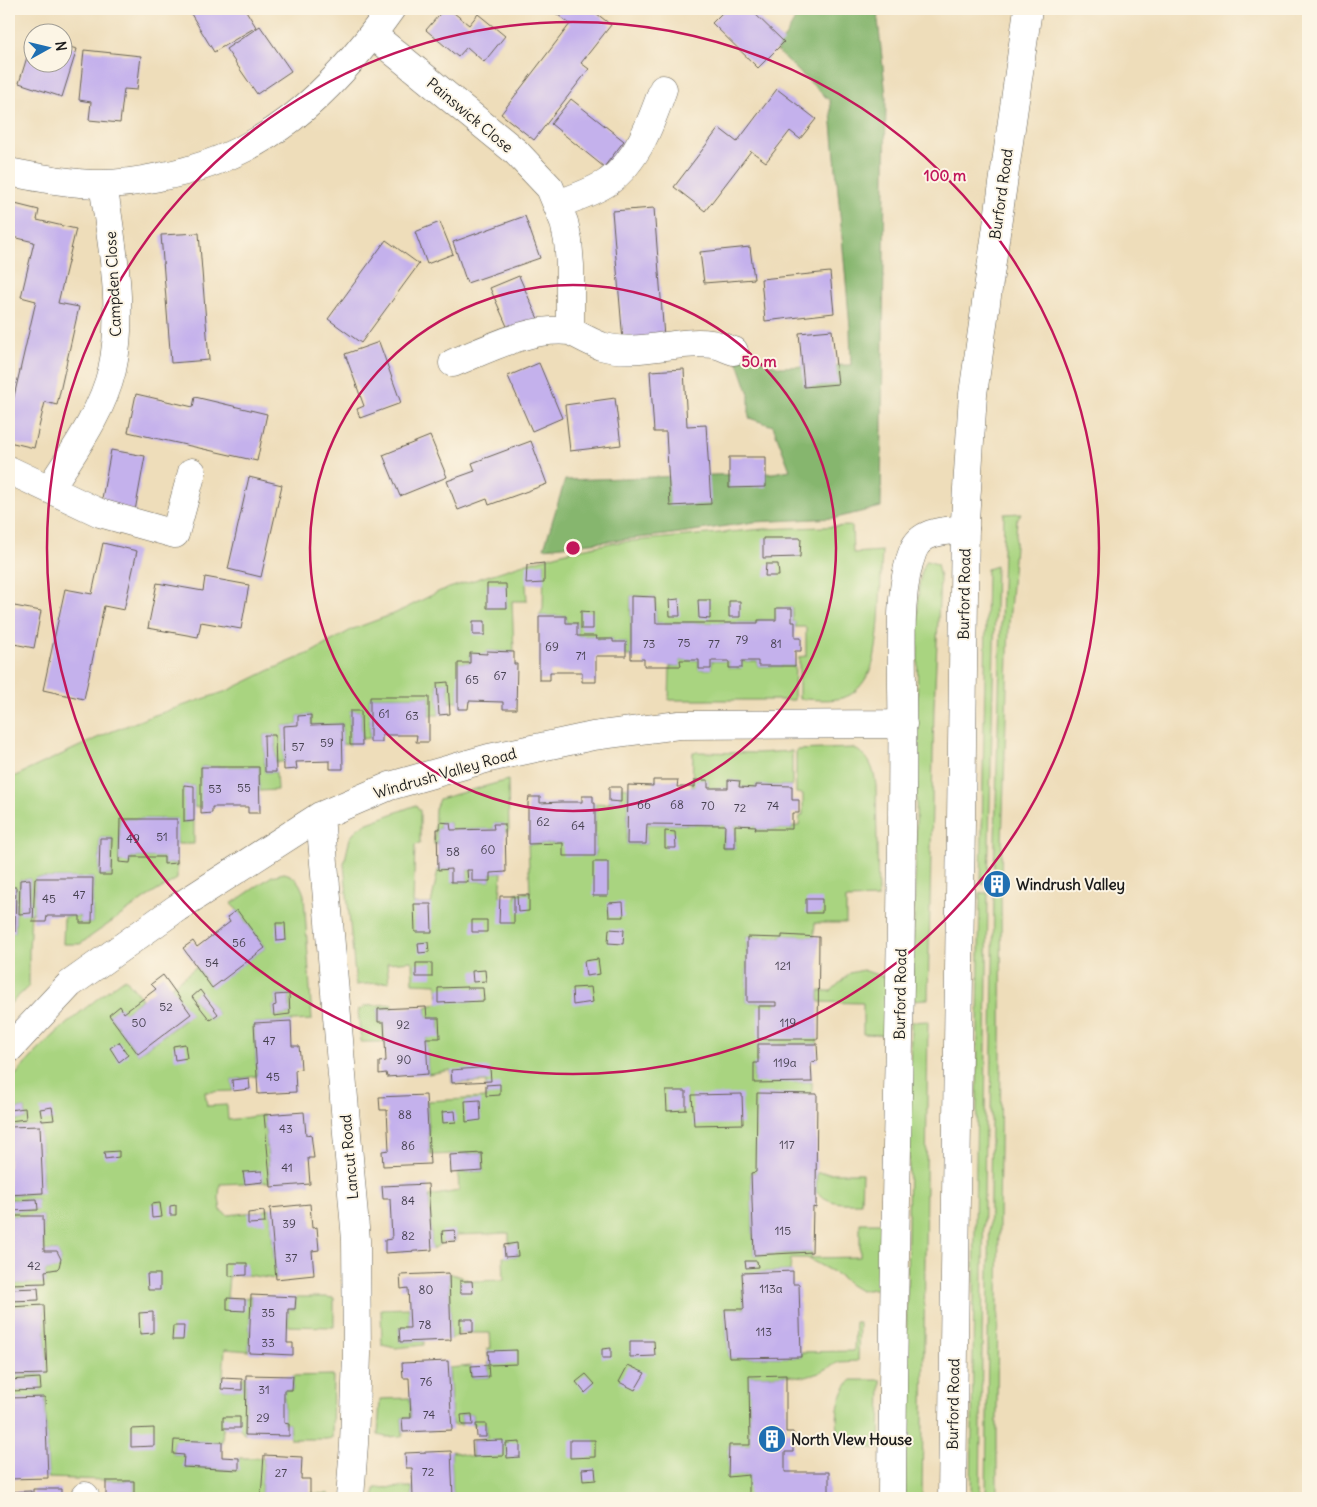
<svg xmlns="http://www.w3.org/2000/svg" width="1317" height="1507" font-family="Delius,sans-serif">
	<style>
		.green { fill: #a9d480; stroke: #62784e; fill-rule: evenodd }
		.forest { fill: #86b66e; stroke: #516945 }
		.building { fill: #c4b1ec }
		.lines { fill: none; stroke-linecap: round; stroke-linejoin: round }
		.minor-casing { stroke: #666053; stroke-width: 29 }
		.major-casing { stroke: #666053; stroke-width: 29 }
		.minor { stroke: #fff; stroke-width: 28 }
		.major { stroke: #fff; stroke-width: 28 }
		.ring { fill: none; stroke: #c2185b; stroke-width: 2.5 }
		.labels { text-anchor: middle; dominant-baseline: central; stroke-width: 4; stroke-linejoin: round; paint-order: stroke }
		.number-label { font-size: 12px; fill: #464150 }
		.street-label { font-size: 15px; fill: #1c1c1c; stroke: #fcf5e5 }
		.poi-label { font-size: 15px; font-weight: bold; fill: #1c1c1c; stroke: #fcf5e5; text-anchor: start }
		.centre { fill: #c2185b; stroke: #fcf5e5; stroke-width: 2.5 }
		.ring-label { font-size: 15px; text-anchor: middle; font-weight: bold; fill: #c2185b; stroke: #fcf5e5; stroke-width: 4; stroke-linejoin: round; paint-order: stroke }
	</style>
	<rect width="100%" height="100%" fill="#fcf5e5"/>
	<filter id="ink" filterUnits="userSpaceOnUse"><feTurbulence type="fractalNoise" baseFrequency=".02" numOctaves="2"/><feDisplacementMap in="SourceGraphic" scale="10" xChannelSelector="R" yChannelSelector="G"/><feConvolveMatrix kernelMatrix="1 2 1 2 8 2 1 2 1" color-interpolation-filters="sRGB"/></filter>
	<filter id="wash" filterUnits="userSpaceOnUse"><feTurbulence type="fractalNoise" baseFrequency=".0096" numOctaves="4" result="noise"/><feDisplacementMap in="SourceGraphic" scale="20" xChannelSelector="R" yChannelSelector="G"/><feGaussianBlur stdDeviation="1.12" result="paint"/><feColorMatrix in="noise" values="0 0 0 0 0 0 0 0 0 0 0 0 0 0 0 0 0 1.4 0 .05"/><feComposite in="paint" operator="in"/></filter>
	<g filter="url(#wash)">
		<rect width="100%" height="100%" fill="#eeddba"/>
		<!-- green -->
		<path class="green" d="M1021 513 1017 520 1009 624 1001 876 994 875 1004 514Z
			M852 526 853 553 882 551C880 587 881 624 874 659 871 673 859 693 845 697 831 702 813 699 799 699V657L806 656V627H795V622H792V608H777L776 620H758V623H656L655 597 631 596V656H626V642H613V639H596V636H577V623H566V616H539L543 609 544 563 526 584 527 601H512L514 652 487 651V654H470V663H459L458 702H449L448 683H437L439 715H429V697H370V738L362 739 361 711H350V745L342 744V724L311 725V715L298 716V725L283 726 284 762H276L275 735H264L265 772H276L277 790 259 791V767H201L202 807H194V786L184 785 185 822 194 821V844H177L176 819H120L119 862 130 863 131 857H164V864L177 863V879L147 897 80 944H63L64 916H80V923H92L93 878H35L34 913H31L29 951V986L9 1005V932H15L16 888 9 887V779L108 733 149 717 227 691 268 671 312 652 353 629 396 613 440 591 527 563 566 552 611 543 763 529ZM100 838H112L111 875H99ZM30 879V896L19 913 20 880Z
			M926 561 937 564 940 578 934 706 928 999 912 1000 916 838 918 621C918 601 917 579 926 561Z
			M996 566 988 884H981L987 569Z
			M680 660H699V669H711V661H729V668H741L742 661H758V666H795L794 700H669L670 666H680Z
			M853 748C870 756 874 769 876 786L878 898 846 899V923H815L814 937 782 935V938L747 937V1002H776V1006L818 1039 817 1044H758V1063L754 1064V1082H812V1094L756 1172 751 1173 754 1255 812 1252 811 1258 860 1257V1223H882V1288L860 1291 850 1285 840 1276 807 1258H791L790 1271 742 1273 744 1309H725L729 1358 801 1357V1352L854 1351 855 1322H859L858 1361 839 1362 819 1373 806 1377 786 1375 750 1376V1445H729L728 1476 749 1475 750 1497 795 1495V1498H453L451 1451 472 1457V1441L487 1438 486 1424 473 1425 472 1414 461 1415 462 1425H452L449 1368 471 1366 472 1378 489 1377 488 1348H491L490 1333H461L451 1340 449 1273 472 1281 504 1280 503 1257 518 1256 517 1244H509V1233L456 1235V1241L443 1242 432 1250 429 1196 459 1191 458 1173 483 1171 482 1153 430 1155 427 1101 486 1098V1082L452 1083 451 1070 428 1074 426 1038 440 1037 439 1018H427L426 1007 438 1003 437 984 413 983 412 961 387 963 389 982 356 985 344 864 350 838 358 828 365 824 416 805 420 811V844L415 845 413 904H431L438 870 451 869 452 882H468L467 870H472V881H490V873L502 872 500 896 515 897 516 893 530 892 528 844 563 843 595 856V803L609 804V801L621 802V787L628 788 627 844H646L647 824 725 825 724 848H735V825L756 826V829H792V826H799L800 816 803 815V794L796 793V750Z
			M792 751V786L756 785V788L739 787 740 781 729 780 728 788H708V780H696L695 787H692L693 752 758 753Z
			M508 780 509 831H505L504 824H494V829L451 830 450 823 440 822V829H437L438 844H434L435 809 439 799Z
			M284 873C295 875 301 884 304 895L312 1020 254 1023 257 1076 232 1080 233 1091 205 1092 207 1106 227 1105 228 1120 264 1115 270 1182 220 1184 219 1198 221 1211 228 1215 264 1211 270 1208 276 1279 247 1275 229 1276 227 1298 245 1299 251 1295 249 1351 225 1349 222 1389H242V1379L246 1375 245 1435 240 1428H223L222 1442 174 1441 173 1454 184 1455V1467L238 1470 239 1458H264L261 1498H134V1481L48 1478 45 1397 9 1398V1391L41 1390 40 1379 9 1380V1376L47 1374 44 1306 9 1307V1301L39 1300 38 1288 9 1289V1284L46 1283 45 1271C55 1269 59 1269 61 1259L57 1251H44L43 1216H9V1211L37 1210V1199L9 1200V1195L43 1193 40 1126 9 1127V1114L10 1121 26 1119 25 1108 9 1110V1083C42 1042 82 1009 125 978L142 999 124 1013 120 1007 109 1015 138 1054 191 1015 171 987 196 967 212 987 265 948 237 910 231 904 272 876ZM200 991 218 1014 210 1020 192 997ZM289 994 290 1014 274 1016 273 1006 276 1005 275 995Z
			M980 893H988L980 1498H971Z
			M994 893H1001C1003 1095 996 1296 997 1498H986Z
			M863 970 887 978V1035L863 1034V1003L819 1002V991H831L850 973Z
			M392 1004V1008L378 1009V1022H384L385 1042H361L358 1010 365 1006Z
			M928 1021 922 1498H904L911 1022Z
			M817 1173H862L861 1203C841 1203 832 1205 816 1192Z
			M296 1297H325L334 1298V1327L288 1326V1309H295Z
			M409 1308 410 1328H399L400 1342 424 1341V1345L395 1348 382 1345 381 1309Z
			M333 1375 332 1438 326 1439H290L289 1424 284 1423V1390H292L293 1376Z
			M852 1380H881L880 1448C869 1448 856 1449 846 1443 830 1432 838 1390 852 1380Z
			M410 1398 411 1418H402L403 1436 386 1437 378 1435 380 1399Z
			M412 1487 413 1498H374L375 1488Z
			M310 1493 329 1494 328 1498H310Z"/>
		<!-- forest -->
		<path class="forest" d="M801 9H877V10L886 96 881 507 836 518 754 522 666 535 544 548 565 480 773 473 790 470 773 426 749 418V394L734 351 780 367 851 365 850 327 830 101 777 51Z"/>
		<g id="blocks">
			<!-- building -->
			<path class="building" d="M188 9H245L256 27 214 52Z
				M444 9H449L469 25 478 14 505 36 484 62 467 47 458 57 426 30Z
				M550 9H591L611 25 581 63 589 69 534 140 501 114 570 24Z
				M726 9H750L784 42 758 68 712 23Z
				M260 26 291 71 257 94 226 49Z
				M32 41V62H62V45L77 49 62 97 19 83Z
				M84 50 141 56 137 90 124 89 120 123 89 120 91 102 79 100Z
				M777 89 816 119 800 139 790 131 766 162 751 151 705 211 674 187 719 128 737 142Z
				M571 99 624 141 604 167 551 124Z
				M15 204 39 210 37 220 76 229 58 303 79 307 57 405 45 402 34 448 9 442V418L36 301 21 297 34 242 9 236Z
				M654 208 664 337 623 341 612 211Z
				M525 216 540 258 467 283 453 242Z
				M440 222 453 254 427 264 415 232Z
				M199 233 209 360 171 363 161 235Z
				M386 240 419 264 361 343 328 319Z
				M750 247 754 279 704 283 700 252Z
				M830 272 834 313 765 321 761 279Z
				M519 276 539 321 510 333 490 288Z
				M832 330 838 384 804 387 799 333Z
				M379 342 401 403 360 418 357 409 364 406 345 354Z
				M539 363 562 418 532 431 508 376Z
				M684 369 687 426 706 425 711 504 670 506 666 432H654L650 371Z
				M136 394 193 407 195 397 267 414 257 461 128 432Z
				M615 398 621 445 570 451 565 405Z
				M430 436 447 477 400 496 383 455Z
				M531 441 547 484 489 505 487 499 458 510 447 481 475 471 472 463Z
				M111 450 145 456 135 511 101 504Z
				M729 457H766V487L729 488Z
				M249 477 282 485 261 577 228 569Z
				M763 538H801L800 557 763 558Z
				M103 543 137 551 124 610 104 606 84 699 43 690 65 589 92 594Z
				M544 563V583L526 584 527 565Z
				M766 564H778L779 576H765Z
				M205 577 249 585 241 629 201 622 198 637 148 628 157 583 203 591Z
				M487 584H506L507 608H487Z
				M631 596 655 597 656 623H758V620H776V608H792V622H795V638H801V651H795V666H758V661H742V668H729V661H711V669H699V660H680L681 666H644V659H631Z
				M679 599 680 616H670L669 600Z
				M698 600H710V619L699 618Z
				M729 601H740V617H729Z
				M9 605 41 611 34 648 9 643Z
				M581 611 593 612V629H581Z
				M539 616H566V623H577V636H597L596 639H613V642H626V656H596V682H582V672H550V680H539Z
				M473 621H485V635H473Z
				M487 651 514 652V664H517L516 709H503V702L469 701 468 709H458V663H470V653L487 654Z
				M448 682 450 714 439 715 437 683Z
				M370 697H429V742H416L417 735H382V742H370Z
				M350 711H361L362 745H350Z
				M311 715V725L342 724 343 769H330V761L296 762 297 769 284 770 283 726 298 725V716Z
				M264 735H275L276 772H265Z
				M201 767H259L260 813H248V807H212V813L201 814Z
				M653 780H678L677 787H695V780H708V788H728V780L740 781 739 787 756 788V785L792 786V800H799V813H792V829H755L756 826 735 825V848H724L725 825 647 824 646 844H627L628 785 653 786Z
				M184 785 194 786V821L184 822Z
				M609 787H621V802L609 801Z
				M582 796H593V803H595V856H563V843L528 844V803L529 797H540V803L561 802H582Z
				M120 819H177V863L164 864V857H131L130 863 119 862Z
				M440 822 450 823 451 830 494 829 493 824H505L506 872 490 873V881H472V870H467L468 882H451V869L438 870 437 829H440Z
				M665 831 675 832 676 848H665Z
				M100 838H112L111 875H99Z
				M593 862H608V896H593Z
				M993 875 1001 876V893H994Z
				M35 878H93L92 923H80V916H47L46 922H33Z
				M30 879 31 913 19 914 20 880Z
				M9 887H16L15 932H9Z
				M517 895H529V911L518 912Z
				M500 896H514V923H499Z
				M806 899H822V913H806Z
				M623 902 624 917H609L608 903Z
				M414 904H431L432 932H415Z
				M237 910 265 948 212 988 183 948 193 941 197 947 230 922 227 917Z
				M472 920H487V932H472Z
				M276 923H285L286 940 277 941Z
				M609 929 624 930 623 944 608 943Z
				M782 935 819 937 818 1039H758V1006H776V1002H747V937L782 938Z
				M428 942 429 952 419 953 418 943Z
				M598 959 600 974 586 976 584 961Z
				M416 963H432V977H416Z
				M485 970 486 981 473 982 472 971Z
				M163 975 191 1014 138 1054 109 1015 120 1006 124 1013 156 989 151 984Z
				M467 987V988H483L484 1001 438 1003V988Z
				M591 987 593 1002 573 1005 572 988Z
				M200 990 218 1014 210 1020 192 997Z
				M289 994 290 1014 274 1016 273 1006 276 1005 275 995Z
				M426 1007 427 1018H439L440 1038H426L428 1074 387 1077 386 1073 379 1074V1062L386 1061 384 1022H378V1009Z
				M291 1021 292 1046H299L300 1055 301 1069 295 1070 296 1092 258 1094 254 1023Z
				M119 1042 128 1055 119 1062 110 1048Z
				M185 1044 187 1058 175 1060 173 1046Z
				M758 1044H817L818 1061 811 1062 812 1082 754 1083V1063H758Z
				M478 1068H490L491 1081 452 1083 451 1070Z
				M249 1078 250 1089 233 1091 232 1080Z
				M500 1084V1095L486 1096V1085Z
				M666 1091H686V1110L667 1111Z
				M757 1093 817 1094 816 1192V1208L813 1207 812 1252 754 1255 751 1173 756 1172Z
				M742 1094 743 1124 694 1125 692 1095Z
				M426 1095 430 1164 383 1166 382 1151 389 1150 387 1110H380L379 1097Z
				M480 1100 481 1120 466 1122 465 1101Z
				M52 1107 54 1120 42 1121 40 1109Z
				M25 1108 26 1119 9 1121V1110Z
				M455 1111 456 1122 443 1123 442 1112Z
				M304 1112 306 1135 311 1134 314 1158H308L310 1184 271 1187 264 1115Z
				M40 1126 43 1193 9 1195V1127Z
				M119 1151V1157L105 1159 104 1152Z
				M482 1153 483 1171 451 1173 450 1155Z
				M262 1171 263 1182 245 1184 243 1172Z
				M428 1184 432 1250 385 1253V1240L392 1239 390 1199H383L382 1186Z
				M37 1199 38 1210 9 1211V1200Z
				M160 1203 162 1217 152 1218 151 1204Z
				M310 1204 312 1228 317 1227 319 1250 312 1251 314 1275 276 1279 270 1208Z
				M176 1205V1215H170V1206Z
				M264 1211 265 1223 248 1224V1213Z
				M9 1216H43L44 1251H57L61 1259 59 1267 57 1269 45 1271 46 1283 9 1284Z
				M455 1230 456 1241 443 1242 442 1231Z
				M517 1243 518 1256 505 1257 504 1245Z
				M745 1261H757L758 1267 746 1268Z
				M229 1263H247V1275L229 1276Z
				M793 1271V1284H799L801 1357 729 1358 725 1309H744L742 1273Z
				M449 1273 451 1340 400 1342 399 1328H410L408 1288 401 1289 400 1275Z
				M147 1274H160V1290H148Z
				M460 1281H472L473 1293H460Z
				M38 1288 39 1300 9 1301V1289Z
				M251 1295 296 1297 295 1309H288L287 1343H293V1355L249 1353Z
				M227 1298 245 1299V1311L227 1310Z
				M44 1305 47 1374 9 1375V1307Z
				M153 1312V1333L140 1334 139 1313Z
				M460 1319H473V1332L460 1333Z
				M173 1326H184L183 1340H172Z
				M630 1341H654L655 1356 630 1357Z
				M611 1348V1358H602V1349Z
				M517 1350V1364L489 1365 488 1351Z
				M448 1361 452 1430 403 1432 402 1418H411L409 1378H403L402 1363Z
				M488 1365 489 1377 472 1378 471 1366Z
				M628 1365 645 1373 635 1390 619 1382Z
				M586 1374 595 1384 585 1393 576 1382Z
				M246 1375 293 1376 292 1390H284V1423L289 1424V1436L245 1435Z
				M786 1375V1432H793V1452H785V1472H829V1498H795V1495L749 1497V1475L728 1477 729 1445H750L749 1376Z
				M40 1378 41 1390 9 1391V1380Z
				M222 1378 242 1379V1390L221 1389Z
				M45 1397 48 1478 9 1479V1398Z
				M472 1414 473 1425H462L461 1415Z
				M223 1417H240V1428H223Z
				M476 1424H486V1437H477Z
				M154 1428V1446L131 1447V1429Z
				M174 1440 222 1442V1457L239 1458V1470L183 1467 184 1455 173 1454Z
				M503 1440V1456L473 1457 472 1441Z
				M570 1440H595V1457L570 1458Z
				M520 1442V1457L507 1458 506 1443Z
				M451 1451 453 1498H413L412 1468H406L405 1453Z
				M264 1455 302 1457 301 1479H310V1498H261Z
				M595 1468 596 1480 583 1481 582 1469Z
				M106 1481H134V1498H106Z
				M33 1489H61V1498H33Z
				M31 1491V1498H9V1492Z"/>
		</g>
	</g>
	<g filter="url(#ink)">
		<use href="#blocks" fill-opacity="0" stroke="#666053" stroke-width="1"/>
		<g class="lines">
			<defs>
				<path id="minor" d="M373 35 516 152 550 188 564 222 568 241 570 265V331C529 327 491 348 453 363
					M9 172C40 178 71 184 103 184 122 184 140 181 159 177 266 157 330 95 391 9
					M558 204C574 198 593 192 608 182 638 160 651 123 663 89
					M570 331C580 336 590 342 601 346 637 357 676 339 712 344 720 345 727 349 734 351
					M9 470 100 513 175 534 192 472
					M50 488C73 452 102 413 112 370 125 312 112 243 103 184
					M320 816 356 1240 357 1354 354 1444 350 1498
					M9 1049 70 984 177 908 320 816 390 786 489 758 593 736 679 725 903 724
					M85 1498V1496
					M892 1498C893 1277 900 1056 902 834 902 785 903 736 902 687 902 646 898 589 913 551 921 530 946 531 965 529"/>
				<path id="major" d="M952 1498 965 520 973 394 1028 9"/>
			</defs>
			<!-- minor casing -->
			<use href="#minor" class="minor-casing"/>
			<!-- major casing -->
			<use href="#major" class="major-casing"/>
			<!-- minor -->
			<use href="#minor" class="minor"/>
			<!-- major -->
			<use href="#major" class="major"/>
		</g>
	</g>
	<!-- distance rings -->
	<g class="ring">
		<circle cx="573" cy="548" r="263"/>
		<circle cx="573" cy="548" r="526"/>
	</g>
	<!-- icons -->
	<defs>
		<symbol id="building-disc" viewBox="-11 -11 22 22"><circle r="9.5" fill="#1f6fb2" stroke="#fcf5e5"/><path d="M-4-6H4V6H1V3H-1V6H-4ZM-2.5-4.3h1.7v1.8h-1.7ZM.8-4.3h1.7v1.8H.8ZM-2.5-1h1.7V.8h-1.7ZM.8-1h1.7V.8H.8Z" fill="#fff"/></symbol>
	</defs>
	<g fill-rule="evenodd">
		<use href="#building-disc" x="981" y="868" width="32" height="32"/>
		<use href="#building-disc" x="756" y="1423" width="32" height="32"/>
	</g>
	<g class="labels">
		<!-- number labels -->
		<g class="number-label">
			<text x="742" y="639">79</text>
			<text x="684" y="642">75</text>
			<text x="649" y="643">73</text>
			<text x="714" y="643">77</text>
			<text x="776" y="643">81</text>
			<text x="552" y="646">69</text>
			<text x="581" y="655">71</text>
			<text x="500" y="675">67</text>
			<text x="472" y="679">65</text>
			<text x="384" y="713">61</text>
			<text x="412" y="715">63</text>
			<text x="327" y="742">59</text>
			<text x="298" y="746">57</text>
			<text x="244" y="787">55</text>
			<text x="215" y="788">53</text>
			<text x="644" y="804">66</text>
			<text x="677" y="804">68</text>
			<text x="708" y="805">70</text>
			<text x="773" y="805">74</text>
			<text x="740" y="807">72</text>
			<text x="543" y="821">62</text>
			<text x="578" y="825">64</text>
			<text x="162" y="836">51</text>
			<text x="133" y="838">49</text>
			<text x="488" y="849">60</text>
			<text x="453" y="851">58</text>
			<text x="79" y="894">47</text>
			<text x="49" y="898">45</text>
			<text x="239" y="942">56</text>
			<text x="212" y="962">54</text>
			<text x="783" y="965">121</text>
			<text x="166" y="1006">52</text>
			<text x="139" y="1022">50</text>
			<text x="788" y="1022">119</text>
			<text x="403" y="1024">92</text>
			<text x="269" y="1040">47</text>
			<text x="404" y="1059">90</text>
			<text x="785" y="1062">119a</text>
			<text x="273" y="1076">45</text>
			<text x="405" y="1114">88</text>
			<text x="286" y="1128">43</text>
			<text x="787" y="1144">117</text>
			<text x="408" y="1145">86</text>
			<text x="287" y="1167">41</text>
			<text x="408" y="1200">84</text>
			<text x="289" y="1223">39</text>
			<text x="783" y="1230">115</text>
			<text x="408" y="1235">82</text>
			<text x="291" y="1257">37</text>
			<text x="34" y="1265">42</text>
			<text x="771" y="1288">113a</text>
			<text x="426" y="1289">80</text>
			<text x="268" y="1312">35</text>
			<text x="425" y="1324">78</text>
			<text x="764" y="1331">113</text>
			<text x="268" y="1342">33</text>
			<text x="426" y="1381">76</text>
			<text x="264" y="1389">31</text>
			<text x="429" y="1414">74</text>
			<text x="263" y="1417">29</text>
			<text x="428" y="1471">72</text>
			<text x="281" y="1472">27</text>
		</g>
		<!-- street labels -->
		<g class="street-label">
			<text transform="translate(470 115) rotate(40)">Painswick Close</text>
			<text transform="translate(1001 194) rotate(-82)">Burford Road</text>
			<text transform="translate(113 284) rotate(-93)">Campden Close</text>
			<text transform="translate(964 594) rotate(-89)">Burford Road</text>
			<text transform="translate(445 773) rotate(-16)">Windrush Valley Road</text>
			<text transform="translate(900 994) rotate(-89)">Burford Road</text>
			<text transform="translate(349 1157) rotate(-95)">Lancut Road</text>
			<text transform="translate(953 1404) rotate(-89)">Burford Road</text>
		</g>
		<!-- poi labels -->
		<g class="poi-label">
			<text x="1016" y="884">Windrush Valley</text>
			<text x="791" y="1439">North Vlew House</text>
		</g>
	</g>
	<circle cx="573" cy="548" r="8" class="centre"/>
	<g class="ring-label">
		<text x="945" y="181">100 m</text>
		<text x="759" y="367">50 m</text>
	</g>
	<!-- margin -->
	<rect width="1317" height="1507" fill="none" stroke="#fcf5e5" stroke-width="30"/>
	<!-- north arrow -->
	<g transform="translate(48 48) rotate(82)"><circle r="24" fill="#fcf5e5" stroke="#a29e95"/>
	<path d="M0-4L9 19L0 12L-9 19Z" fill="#1f6fb2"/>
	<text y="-8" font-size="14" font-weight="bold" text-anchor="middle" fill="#1c1c1c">N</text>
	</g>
</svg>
